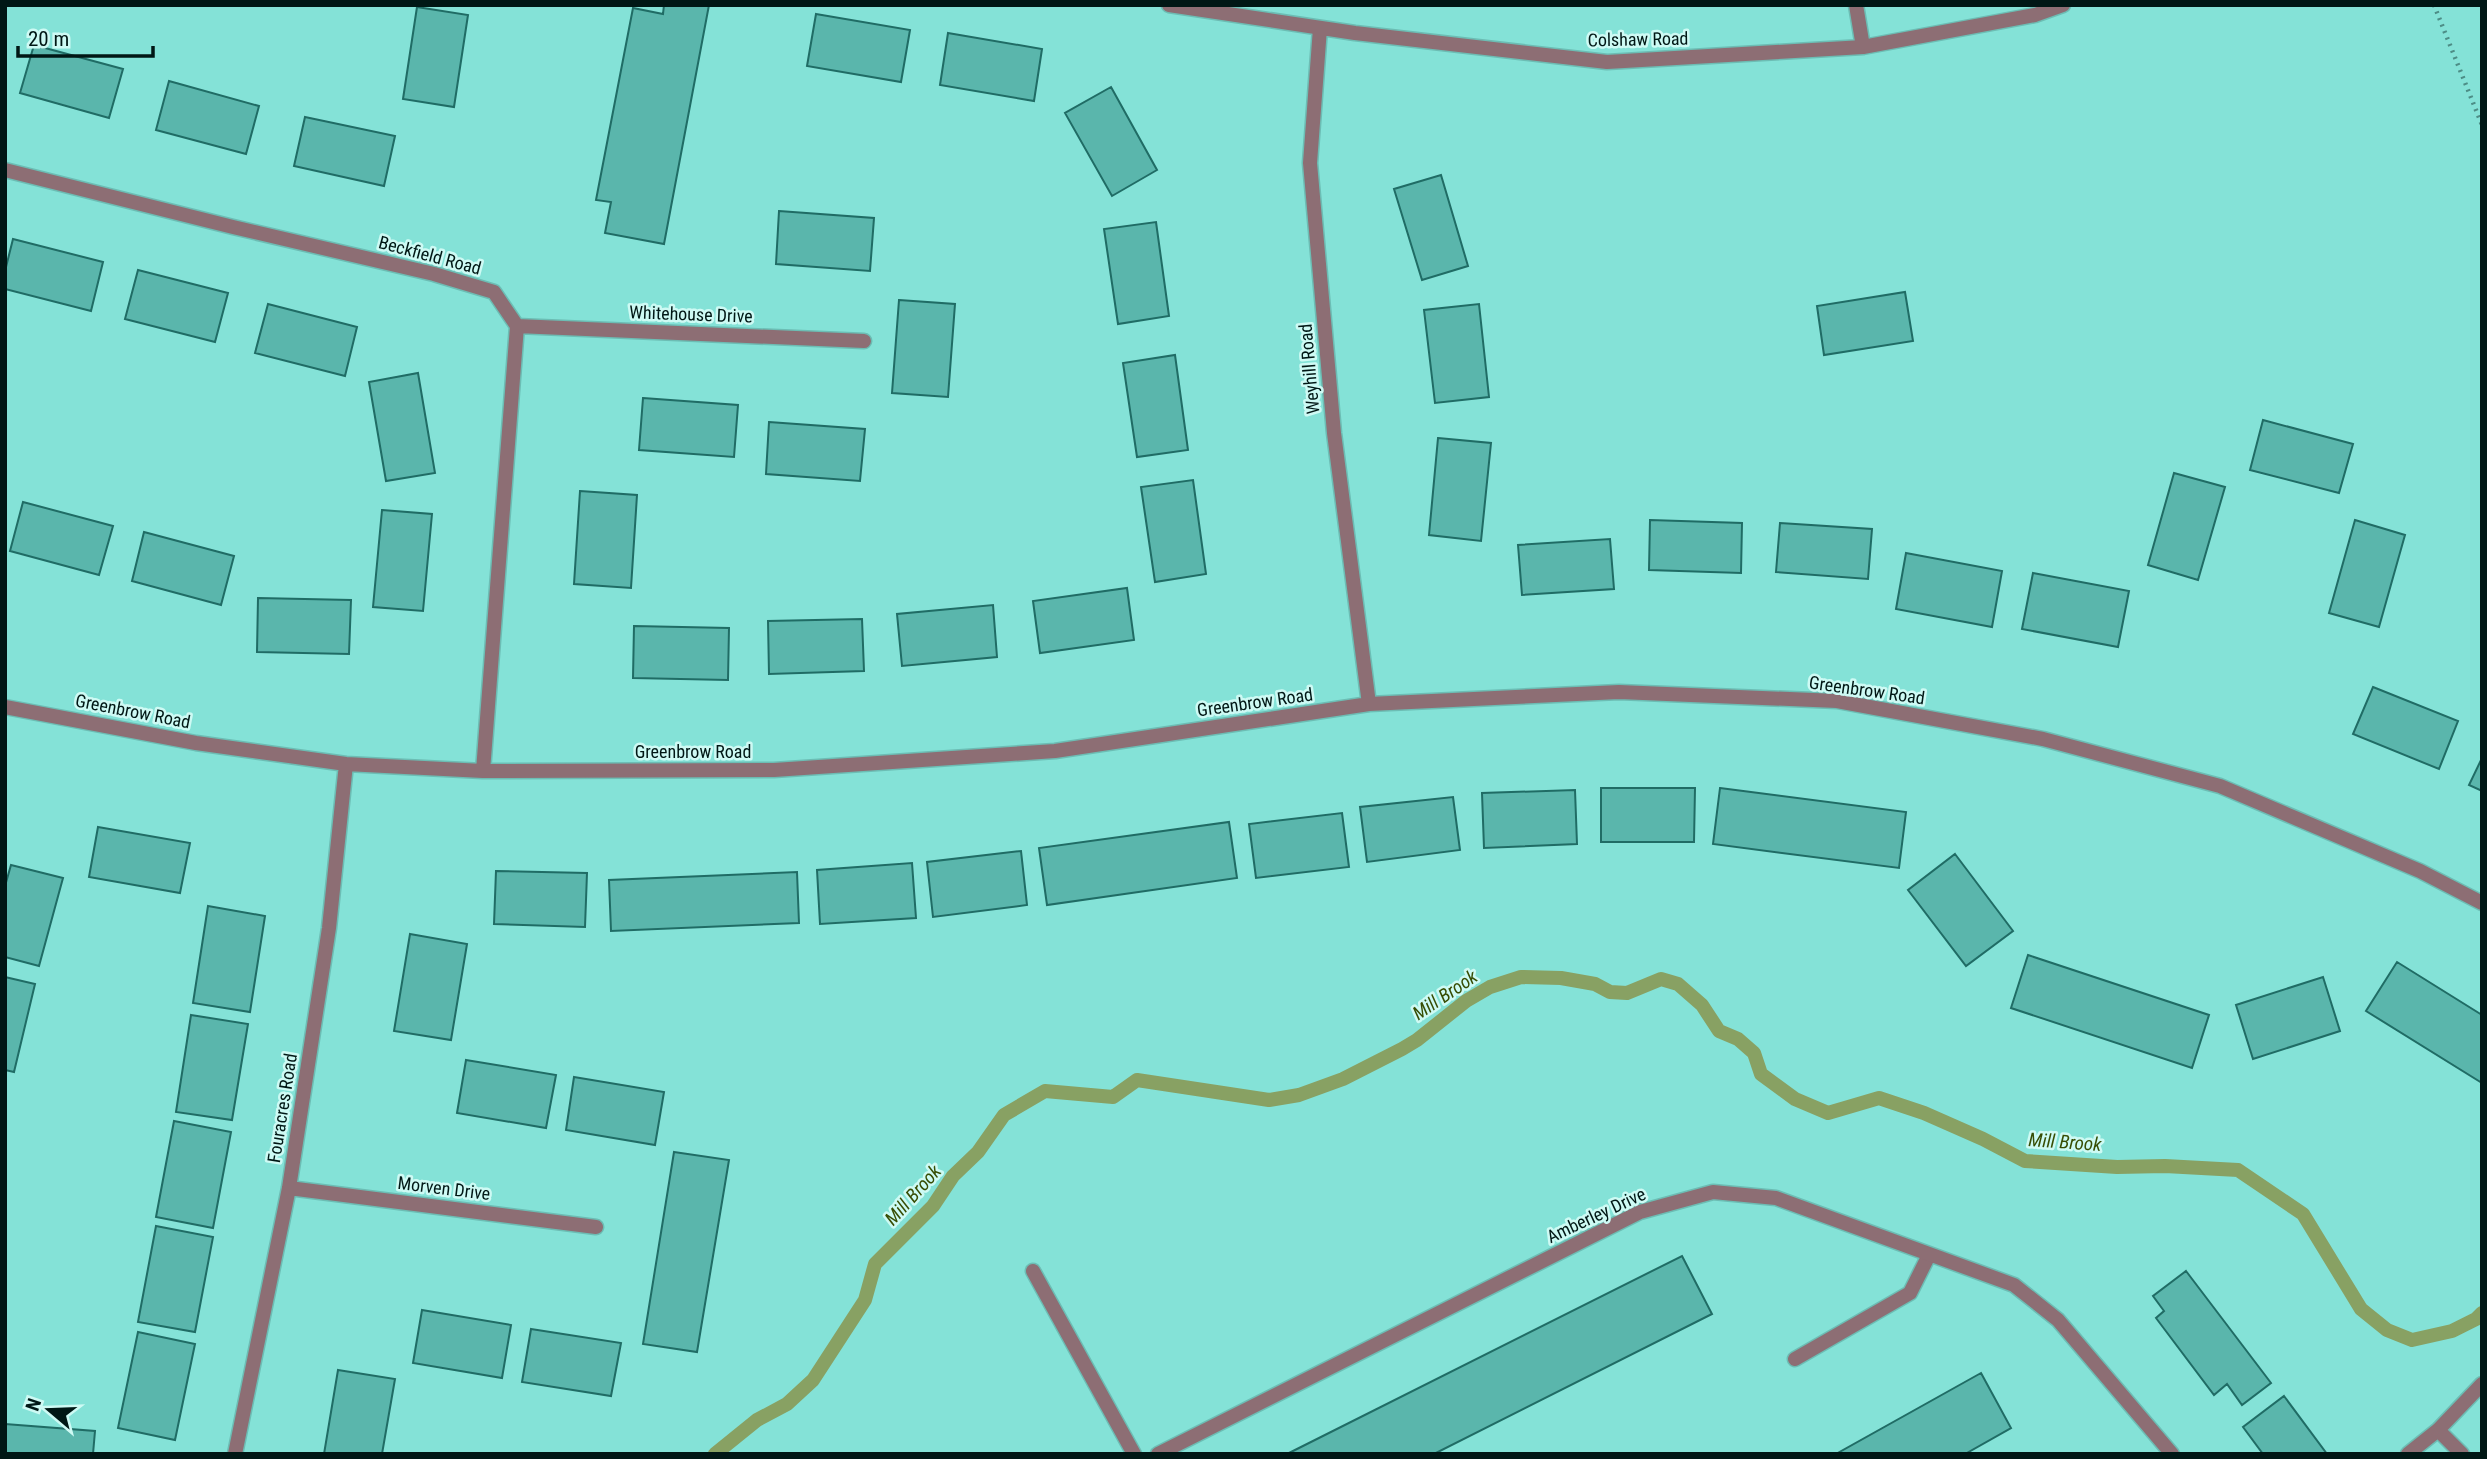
<svg xmlns="http://www.w3.org/2000/svg" width="2487" height="1459" font-family="'Roboto Condensed',sans-serif">
	<style>
		.lines { fill: none; stroke-linecap: round; stroke-linejoin: round }
		.stream { stroke: #88a163; stroke-width: 14 }
		.building { fill: #5ab6ac; stroke: #206c65; stroke-width: 2 }
		.service-casing { stroke: #6cbdb4; stroke-width: 17 }
		.minor-casing { stroke: #6cbdb4; stroke-width: 17 }
		.path { stroke: #4d8d86; stroke-width: 4.5; stroke-dasharray: 2 5; stroke-linecap: butt }
		.service { stroke: #8d6e74; stroke-width: 14 }
		.minor { stroke: #8d6e74; stroke-width: 14 }
		.labels { text-anchor: middle; dominant-baseline: central; stroke-width: 5; stroke-linejoin: round; paint-order: stroke }
		.street-label { font-size: 18px; fill: #001715; stroke: #cefaf4 }
		.water-label { font-size: 19px; font-style: italic; fill: #374d04; stroke: #cefaf4 }
	</style>
	<rect width="100%" height="100%" fill="#84e2d7"/>
	<g class="lines">
		<!-- stream -->
		<path class="stream" d="M715 1454 757 1420 787 1404 813 1380 865 1300 875 1264 933 1206 953 1176 978 1152 1004 1115 1045 1091 1113 1097 1137 1080 1269 1100 1299 1095 1343 1079 1402 1049 1417 1040 1466 1001 1490 987 1521 977 1561 978 1595 984 1610 992 1627 993 1661 979 1678 984 1702 1005 1719 1031 1738 1039 1754 1053 1761 1074 1795 1099 1828 1113 1879 1098 1924 1113 1983 1139 2025 1161 2117 1167 2165 1166 2238 1170 2303 1214 2361 1309 2387 1330 2412 1340 2452 1331 2476 1319 2482 1313"/>
	</g>
	<!-- building -->
	<path class="building" d="M664 5H709L664 244 605 233 611 202 596 200 633 8 663 14Z
		M417 7 468 15 454 107 403 99Z
		M816 14 910 30 901 82 807 66Z
		M948 33 1042 49 1034 101 940 85Z
		M34 45 123 69 109 118 20 93Z
		M169 81 259 106 246 154 156 130Z
		M1111 87 1157 170 1112 196 1065 113Z
		M305 117 395 136 384 186 294 166Z
		M1441 175 1468 266 1422 280 1394 189Z
		M779 211 874 218 870 271 776 264Z
		M1156 222 1169 316 1118 324 1104 229Z
		M13 239 103 262 91 311 5 289V271Z
		M138 270 228 293 215 342 125 319Z
		M1905 292 1913 341 1824 355 1817 306Z
		M899 300 955 304 948 397 892 393Z
		M268 304 357 327 345 376 255 353Z
		M1479 304 1489 397 1435 403 1424 310Z
		M1175 355 1188 450 1137 457 1123 363Z
		M418 373 435 473 386 481 369 382Z
		M643 398 738 405 734 457 639 450Z
		M2263 420 2353 444 2339 493 2250 470Z
		M769 422 865 429 860 481 766 474Z
		M1438 438 1491 443 1481 541 1429 535Z
		M2174 473 2225 487 2198 580 2148 565Z
		M1193 480 1206 574 1155 582 1141 487Z
		M580 491 637 495 631 588 574 584Z
		M23 502 113 526 99 575 10 551Z
		M382 510 432 514 423 611 373 607Z
		M1650 520 1742 523 1741 573 1649 570Z
		M2355 520 2405 535 2379 627 2329 613Z
		M1780 523 1872 529 1868 579 1776 572Z
		M144 532 234 556 221 605 132 581Z
		M1610 539 1614 589 1522 595 1518 545Z
		M1906 553 2002 571 1992 627 1896 609Z
		M2033 573 2129 591 2118 647 2022 629Z
		M1127 588 1134 640 1040 653 1033 601Z
		M258 598 351 600 349 654 257 652Z
		M993 605 997 657 902 666 897 614Z
		M862 619 864 671 769 674 768 621Z
		M634 626 729 628 728 680 633 678Z
		M2373 687 2458 721 2439 769 2353 734Z
		M2482 758V791L2469 785Z
		M1601 788H1695L1694 842H1601Z
		M1720 788 1906 812 1899 868 1713 844Z
		M1575 790 1577 844 1484 848 1482 793Z
		M1453 797 1460 850 1367 862 1360 807Z
		M1342 813 1349 867 1256 878 1249 824Z
		M1229 822 1237 878 1047 905 1039 848Z
		M98 827 190 843 180 893 89 877Z
		M1021 851 1027 905 933 917 927 862Z
		M1955 854 2013 931 1966 966 1908 890Z
		M912 863 916 918 820 924 817 870Z
		M11 865 63 878 39 966 5 957V886Z
		M496 871 587 873 585 927 494 924Z
		M797 872 799 923 611 931 609 880Z
		M208 906 265 916 250 1012 193 1003Z
		M410 934 467 944 451 1040 394 1031Z
		M2028 955 2209 1015 2192 1068 2011 1008Z
		M2397 962 2482 1015V1083L2366 1011Z
		M5 977 35 984 14 1072 5 1070Z
		M2323 977 2340 1031 2253 1059 2236 1005Z
		M191 1015 248 1024 232 1120 176 1112Z
		M466 1060 556 1075 546 1128 457 1113Z
		M574 1077 664 1092 655 1145 566 1130Z
		M174 1121 231 1132 213 1228 156 1217Z
		M674 1152 729 1160 697 1352 643 1344Z
		M156 1226 213 1237 195 1332 138 1322Z
		M1682 1256 1712 1314 1434 1454H1287Z
		M2186 1271 2271 1383 2242 1405 2227 1384 2214 1395 2156 1318 2164 1311 2153 1296Z
		M422 1310 511 1325 502 1378 413 1363Z
		M531 1329 621 1343 611 1396 522 1382Z
		M138 1332 195 1344 175 1440 118 1428Z
		M338 1370 395 1379 382 1454H324Z
		M1981 1373 2011 1428 1965 1454H1836Z
		M2284 1396 2327 1454H2263L2243 1427Z
		M5 1424 95 1431 93 1454H5Z"/>
	<g class="lines">
		<defs>
			<path id="service" d="M1033 1271 1134 1454
				M1795 1359 1910 1293 1929 1255
				M2438 1430 2462 1454
				M2408 1454 2438 1430 2482 1384"/>
			<path id="minor" d="M1169 5 1355 33 1607 62 1863 47 2035 15 2063 5
				M1856 5 1863 47
				M1320 28 1310 163 1334 433 1369 704
				M5 170 233 227 434 274 494 292 517 326 483 771
				M517 326 864 341
				M5 707 196 743 346 764 483 771 774 770 1055 751 1369 704 1619 692 1837 701 2043 739 2220 786 2420 871 2482 903
				M289 1188 596 1227
				M235 1454 289 1188 329 928 346 764
				M1158 1454 1640 1212 1713 1192 1776 1198 2014 1285 2058 1320 2172 1454"/>
		</defs>
		<!-- service casing -->
		<use href="#service" class="service-casing"/>
		<!-- minor casing -->
		<use href="#minor" class="minor-casing"/>
		<!-- path -->
		<path class="path" d="M2434 5 2482 125"/>
		<!-- service -->
		<use href="#service" class="service"/>
		<!-- minor -->
		<use href="#minor" class="minor"/>
	</g>
	<g class="labels">
		<!-- street labels -->
		<g class="street-label">
			<text transform="translate(1638 39) rotate(-1)">Colshaw Road</text>
			<text transform="translate(430 255) rotate(15)">Beckfield Road</text>
			<text transform="translate(691 314) rotate(2)">Whitehouse Drive</text>
			<text transform="translate(1309 369) rotate(-95)">Weyhill Road</text>
			<text transform="translate(1867 690) rotate(8)">Greenbrow Road</text>
			<text transform="translate(1255 702) rotate(-8)">Greenbrow Road</text>
			<text transform="translate(133 711) rotate(11)">Greenbrow Road</text>
			<text x="693" y="751">Greenbrow Road</text>
			<text transform="translate(282 1108) rotate(-81)">Fouracres Road</text>
			<text transform="translate(444 1188) rotate(7)">Morven Drive</text>
			<text transform="translate(1596 1215) rotate(-25)">Amberley Drive</text>
		</g>
		<!-- water labels -->
		<g class="water-label">
			<text transform="translate(1445 995) rotate(-34)">Mill Brook</text>
			<text transform="translate(2065 1142) rotate(4)">Mill Brook</text>
			<text transform="translate(913 1195) rotate(-48)">Mill Brook</text>
		</g>
	</g>
	<!-- border -->
	<rect width="2487" height="1459" fill="none" stroke="#001715" stroke-width="14"/>
	<!-- north arrow -->
	<g transform="translate(49 1410) rotate(289)" stroke="#cefaf4" stroke-width="5" paint-order="stroke">
	<path d="M0-5L12 26L0 18L-12 26Z" fill="#001715"/>
	<text y="-10" font-size="19" font-weight="bold" text-anchor="middle" fill="#001715">N</text>
	</g>
	<!-- scale -->
	<path d="M18 46v10h135v-10" fill="none" stroke="#001715" stroke-width="3.5"/>
	<text x="28" y="46" font-size="21" fill="#001715" stroke="#cefaf4" stroke-width="5" paint-order="stroke">20 m</text>
</svg>
